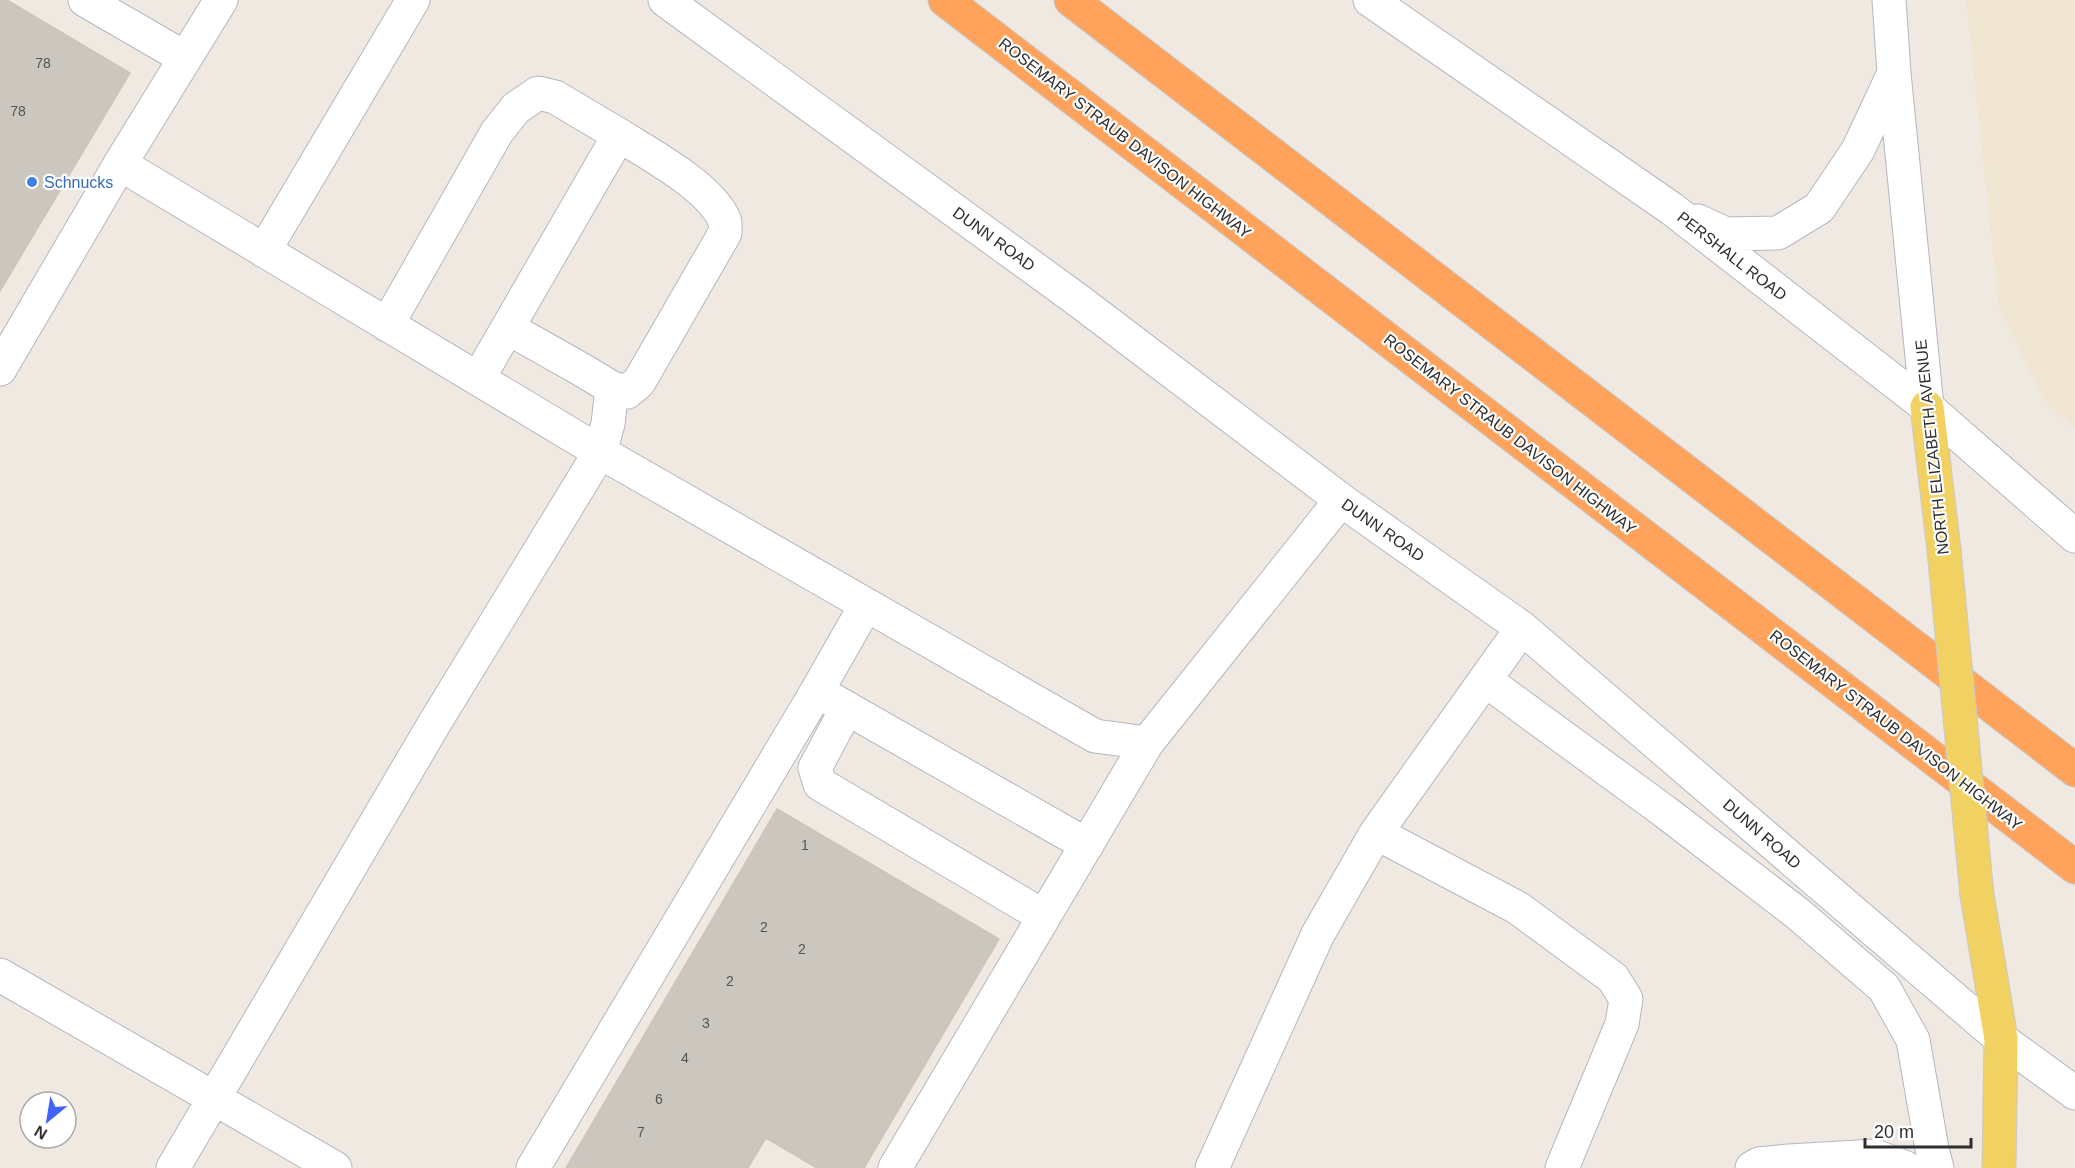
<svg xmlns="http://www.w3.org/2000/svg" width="2075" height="1168" font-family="Arial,sans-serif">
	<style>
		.education { fill: #f0e6d1 }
		.building { fill: #cbc7bf; stroke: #cbc5ba; stroke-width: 1.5 }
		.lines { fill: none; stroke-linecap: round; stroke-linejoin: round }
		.minor-casing { stroke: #b4b7c1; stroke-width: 35 }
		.major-casing { stroke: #c9c9c9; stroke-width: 35 }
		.highway-casing { stroke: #c9c9c9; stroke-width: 35 }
		.minor { stroke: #fff; stroke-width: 33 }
		.major { stroke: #f2d163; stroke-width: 33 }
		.highway { stroke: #ffa35c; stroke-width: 33 }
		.major-bridge-casing { stroke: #c9c9c9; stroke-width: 35; stroke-linecap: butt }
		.major-bridge { stroke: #f2d163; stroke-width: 33 }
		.shop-dot { fill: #3f7fe0; stroke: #fff; stroke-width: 2 }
		.labels { text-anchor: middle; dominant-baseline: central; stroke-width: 4.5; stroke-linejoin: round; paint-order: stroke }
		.number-label { font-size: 14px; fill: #555452 }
		.street-label { font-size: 16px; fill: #2e2e2e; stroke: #fff }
		.shop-label { font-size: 16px; fill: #366cbe; stroke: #fff; text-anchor: start }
	</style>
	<rect width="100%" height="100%" fill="#efe9e1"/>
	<!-- education -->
	<path class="education" d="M1966 0H2075V428L2044 400 1999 308Z"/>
	<!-- building -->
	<path class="building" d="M0 0H7L130 73 0 291Z
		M777 809 999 939 864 1168H817L766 1138 748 1168H566Z"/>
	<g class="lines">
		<defs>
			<path id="minor" d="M85 0 185 58
				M665 0 1079 301 1341 500 1522 628 2001 1039 2075 1093
				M1370 0 1672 209 1927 407 2075 536
				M1889 0 1894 73 1927 407
				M120 164 221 0
				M1698 221 1726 234 1778 233 1819 208 1858 150 1894 73
				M264 251 413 0
				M387 325 497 132 516 108 538 93 555 97 619 135 478 379
				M508 328 584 371 612 388 627 392 639 382 725 233C725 228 726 223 724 219 709 186 649 154 619 135
				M0 369 120 164 600 452 1095 736 1147 743 1341 500
				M1485 680 1664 811 1797 913 1884 988 1913 1040 1932 1149 1937 1168
				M829 698 1087 845
				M847 708 815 768 820 784 1043 916
				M1376 833 1518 908 1613 978 1626 999 1622 1024 1562 1168
				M0 975 335 1168
				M173 1168 434 724 600 452 608 424 612 388
				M533 1168 817 691 866 605
				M895 1168 1147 743
				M1212 1168 1318 934 1376 833 1522 628
				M1752 1168 1759 1164 1789 1161 1875 1156 1906 1168"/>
			<path id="major" d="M1927 407 1944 550
				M1977 895 2001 1039 1999 1168"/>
			<path id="highway" d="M945 0 2075 867
				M1071 0 2075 770"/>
		</defs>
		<!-- minor casing -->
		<use href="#minor" class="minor-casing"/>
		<!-- major casing -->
		<use href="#major" class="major-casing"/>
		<!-- highway casing -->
		<use href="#highway" class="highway-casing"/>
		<!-- minor -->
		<use href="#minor" class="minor"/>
		<!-- major -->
		<use href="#major" class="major"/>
		<!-- highway -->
		<use href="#highway" class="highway"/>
		<defs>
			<path id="major-bridge" d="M1944 550 1977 895"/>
		</defs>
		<!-- major-bridge casing -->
		<use href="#major-bridge" class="major-bridge-casing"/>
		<!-- major-bridge -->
		<use href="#major-bridge" class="major-bridge"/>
	</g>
	<!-- markers -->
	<circle class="shop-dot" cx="32" cy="182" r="6"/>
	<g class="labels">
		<!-- number labels -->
		<g class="number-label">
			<text x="43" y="63">78</text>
			<text x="18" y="111">78</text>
			<text x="805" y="845">1</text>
			<text x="764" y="927">2</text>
			<text x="802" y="949">2</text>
			<text x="730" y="981">2</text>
			<text x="706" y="1023">3</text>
			<text x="685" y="1058">4</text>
			<text x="659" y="1099">6</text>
			<text x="641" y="1132">7</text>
		</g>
		<!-- street labels -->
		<g class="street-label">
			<text transform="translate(1125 138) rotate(38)">ROSEMARY STRAUB DAVISON HIGHWAY</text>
			<text transform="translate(994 239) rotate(36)">DUNN ROAD</text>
			<text transform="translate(1732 256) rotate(38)">PERSHALL ROAD</text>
			<text transform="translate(1510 434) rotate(38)">ROSEMARY STRAUB DAVISON HIGHWAY</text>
			<text transform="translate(1932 447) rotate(-96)">NORTH ELIZABETH AVENUE</text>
			<text transform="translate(1383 530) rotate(35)">DUNN ROAD</text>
			<text transform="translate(1896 730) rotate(38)">ROSEMARY STRAUB DAVISON HIGHWAY</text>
			<text transform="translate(1762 834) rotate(41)">DUNN ROAD</text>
		</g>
		<!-- shop labels -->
		<g class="shop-label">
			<text x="44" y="182">Schnucks</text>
		</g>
	</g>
	<!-- north arrow -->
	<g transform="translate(48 1120) rotate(210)"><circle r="28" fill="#ffffff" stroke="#ababab" stroke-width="1.5"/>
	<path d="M0-4.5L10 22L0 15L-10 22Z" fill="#4264fb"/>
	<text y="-9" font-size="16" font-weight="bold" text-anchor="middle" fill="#2e2e2e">N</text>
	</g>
	<!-- scale -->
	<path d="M1865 1138v9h106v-9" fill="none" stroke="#2e2e2e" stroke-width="3"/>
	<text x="1874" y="1138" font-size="18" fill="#2e2e2e" stroke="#ffffff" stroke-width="4.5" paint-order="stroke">20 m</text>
</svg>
